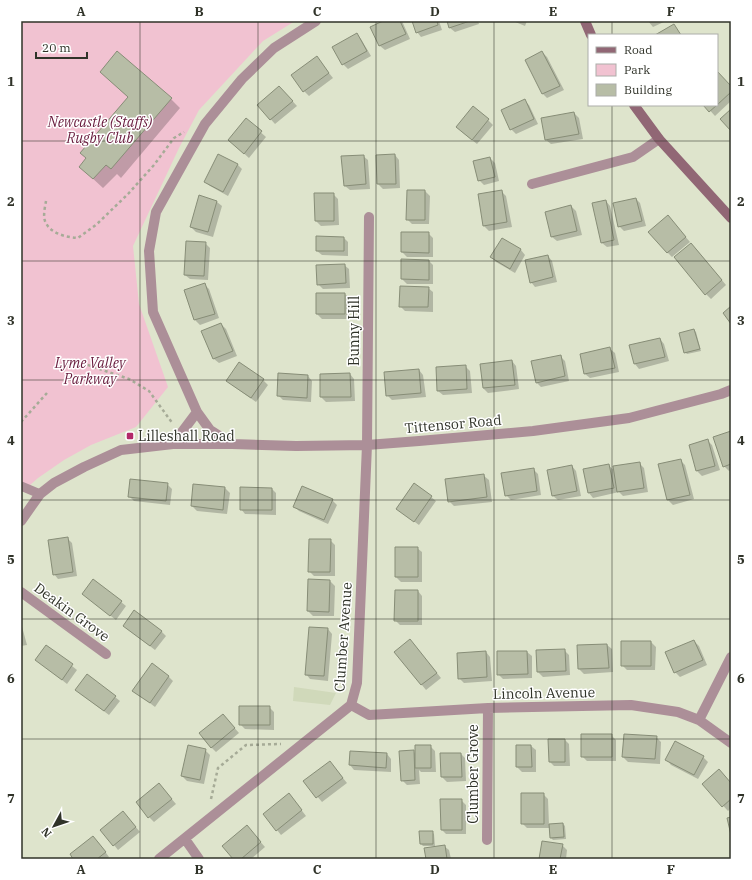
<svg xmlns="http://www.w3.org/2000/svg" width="752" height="880" font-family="'IBM Plex Serif',serif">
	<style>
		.built { fill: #d0d9ba }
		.green { fill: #f1c2d1 }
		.shadow { fill: #0003 }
		.building { fill: #b7bda6; stroke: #878d77 }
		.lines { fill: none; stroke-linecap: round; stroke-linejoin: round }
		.path { stroke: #a6ab97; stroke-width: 2.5; stroke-dasharray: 3 3; stroke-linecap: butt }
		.lane { stroke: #ac8f98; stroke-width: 9 }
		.street { stroke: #ac8f98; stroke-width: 10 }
		.secondary { stroke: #916775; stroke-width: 10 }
		.grid { fill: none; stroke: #303329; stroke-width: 1; stroke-opacity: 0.55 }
		.poi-dot { fill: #b22969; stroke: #fff; stroke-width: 1.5 }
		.labels { text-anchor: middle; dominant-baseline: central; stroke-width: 3; stroke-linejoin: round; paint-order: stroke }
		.park-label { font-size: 14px; font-style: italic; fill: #681b3d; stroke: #fff }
		.street-label { font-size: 14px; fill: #303329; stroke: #fff }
		.poi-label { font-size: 14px; fill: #303329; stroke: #fff; text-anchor: start }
		.neatline { fill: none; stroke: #303329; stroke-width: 1.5 }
		.grid-label { font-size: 13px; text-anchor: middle; font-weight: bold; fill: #303329 }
	</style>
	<rect width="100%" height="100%" fill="#dee4cc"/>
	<!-- built -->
	<path class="built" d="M294 687 336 693 330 705 293 701Z"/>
	<!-- green -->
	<path class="green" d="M21 21H295L263 41 199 110 179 148 133 246 139 304 168 387 136 427 91 445 64 460 38 478 21 493Z"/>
	<!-- shadow -->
	<path class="shadow" d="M385 21H402L410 39 385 50 380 46 372 27Z
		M413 21H439L442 30 421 37 417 32Z
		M448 21H478L479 24 455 32 450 28Z
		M513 21H527L525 26Z
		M648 21H666L653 27Z
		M357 34 361 39 371 56 348 69 343 64Z
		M542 52 547 57 564 90 547 98 543 94 526 60Z
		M317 58 333 78 309 96 304 91Z
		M101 72 171 99 180 108 121 178 117 174 103 188 90 176 129 98Z
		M717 72 731 87V101L715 116 705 105H717Z
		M284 92 297 106 275 124 258 105Z
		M524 100 529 105 538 124 516 134 511 129Z
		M574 113 579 118 583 139 551 144 546 140Z
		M246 119 266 137 249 158 229 140Z
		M488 120 493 125 477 144 462 132Z
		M395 155 399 160 400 188 383 189 378 184Z
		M363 156 368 160 370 189 350 190 345 186Z
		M490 158 495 163 499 181 484 185 479 180Z
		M237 164 242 169 228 196 210 186 205 182Z
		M425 191 430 196 429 224H412L407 219Z
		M501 191 506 196 512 227 489 231 484 226 479 195Z
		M333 194 338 199 339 225 321 226 316 221Z
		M200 197 217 202 222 206 213 237 196 232 191 227Z
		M636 199 640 203 646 226 624 231 619 226Z
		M606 201 610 206 619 245 607 247 602 243Z
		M571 206 576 211 582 235 557 241 552 237Z
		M672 221 690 242 672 257 667 252Z
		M428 233 433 238V257H407L402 252Z
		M344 238 348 242V256L322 255 317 251Z
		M502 239 521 250 525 255 515 273 496 262 492 257Z
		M205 243 210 248 208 280 190 279 185 275Z
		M696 249 726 285 711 299 706 294Z
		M548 256 552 261 557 282 535 287 531 282Z
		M429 261 433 265V284H407L402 279Z
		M344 265 349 269 350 288 323 289 318 284Z
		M204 284 209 289 219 318 200 325 195 320 185 290Z
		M428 288 433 292V312L405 311 400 306Z
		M345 294 350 299V319H322L317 314Z
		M221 324 226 329 237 356 219 363 214 359Z
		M694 330 696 332 701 351 687 354 685 352Z
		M660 339 664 344 669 361 639 369 635 364Z
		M610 349 615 353 619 372 590 378 585 374Z
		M560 356 565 361 569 381 541 387 536 382Z
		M512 361 516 366 519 389 488 393 483 388Z
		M465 366 470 371 472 393 443 395 438 391Z
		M419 370 423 375 426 397 392 400 387 395Z
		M350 374 354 379 355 401 326 402 321 397V375Z
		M308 376 312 381 311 402 283 400 278 395Z
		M263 380 268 385 256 402 232 385Z
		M731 432V470L729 471 724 466Z
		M707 440 712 445 720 470 702 476 697 471 690 445Z
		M680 460 685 465 694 499 673 505 668 500 659 465Z
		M639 463 644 468 648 492 623 496 619 492 593 498 589 493 608 465 615 471Z
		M572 466 576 471 581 496 558 500 553 496Z
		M533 469 538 474 541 495 511 500 506 495Z
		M484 476 489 480 492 502 454 506 449 501Z
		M167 484 172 489 170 505 134 501 129 496Z
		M225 488 230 493 227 514 197 511 192 506Z
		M272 489 276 493V515L245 514 241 509Z
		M431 497 436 501 419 525 397 509Z
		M332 500 337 505 328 524 299 511 294 506Z
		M67 538 72 543 77 576 58 579 54 574Z
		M330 540 335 545V576H314L309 571Z
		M417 548 422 552V582H401L396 577Z
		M94 580 126 606 116 620 83 594Z
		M330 581 335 586 334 616H313L308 611Z
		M418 591 422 596V625H400L395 620Z
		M21 623 27 645 21 646Z
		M328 629 332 634 328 681 310 679 306 674Z
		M129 630 161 631 166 636 155 650Z
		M694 641 699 646 707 665 680 677 675 672Z
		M651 642 656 647 655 670H627L622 665Z
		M414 645 441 678 426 690 395 652Z
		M607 645 612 649 613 672 584 674 579 669Z
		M47 646 77 670 67 684 37 660Z
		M564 650 569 655 570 675 543 677 538 672 537 651Z
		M486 652 490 657 492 681 464 683 459 678Z
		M527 652 532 656V678L503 679 498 674Z
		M168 676 173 681 155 707 134 691Z
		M81 694 115 697 120 701 109 715Z
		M269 707 274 712V730L245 729 240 724Z
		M223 715 239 733 216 752 211 747Z
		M611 735 616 740V761H587L582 756Z
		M656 737 661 742 660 764 628 762 623 757Z
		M565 740 569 744 570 766H554L550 762Z
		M430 746 435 751 436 772H421L419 770 420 784 407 785 402 780 413 751 416 754Z
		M531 746 536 750V772H522L517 767Z
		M205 750 210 755 204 784 187 781 182 776Z
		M387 754 391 759V772L354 770 350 765Z
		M441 754H461L465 758 466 781 447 782 442 777Z
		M703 757 708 762 698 779 671 765 667 760Z
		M334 767 347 783 322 802 305 782Z
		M731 783V808L728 811 703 784Z
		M163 789 176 804 154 822 149 817Z
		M543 794 548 799 549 825 563 824 565 826 566 839 553 840 551 838 550 828H527L522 823Z
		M293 799 306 816 281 835 277 830Z
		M461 800 466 805V834H446L442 830Z
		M123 812 140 832 118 850 114 845Z
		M251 831 265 847 251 859H234Z
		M432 832 434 834 435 846H423L421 844Z
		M98 842 109 857 107 859H75Z
		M562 845 567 850 566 859H540Z
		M444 846 449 850 451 859H427Z"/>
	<!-- building -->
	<path class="building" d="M383 21H400L406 34 379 46 370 27Z
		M412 21H437L438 25 416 33Z
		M447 21H470L449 28Z
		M674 24 681 35H655Z
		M357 33 367 51 342 65 332 47Z
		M117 51 172 98 111 169 106 165 93 179 79 167 86 158 80 153 128 97 100 72Z
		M542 51 560 86 542 94 525 60Z
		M317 56 329 73 303 92 291 75Z
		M717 71 731 86V92L717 105Z
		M279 86 293 101 270 120 257 105Z
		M525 99 534 119 510 130 501 110Z
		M703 105H717L709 112Z
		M473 106 489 119 472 140 456 127Z
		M731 109V131L720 119Z
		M574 112 579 134 545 140 541 118Z
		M246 118 262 131 244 154 228 140Z
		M218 154 238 164 223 192 204 182Z
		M395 154 396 184H377L376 155Z
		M364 155 366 184 344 186 341 156Z
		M490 157 495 177 478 181 473 161Z
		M407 190H425V220H406Z
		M502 190 507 222 483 226 478 194Z
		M314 193H334V221H315Z
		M199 195 217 201 208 232 190 227Z
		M636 198 642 221 618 227 613 203Z
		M606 200 614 240 601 243 592 203Z
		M571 205 577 231 551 237 545 212Z
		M668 215 686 237 667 253 648 232Z
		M401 232H429V253L401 252Z
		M316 236 344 237V251H316Z
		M502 238 521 249 510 269 490 257Z
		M186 241 206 242 204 276 184 275Z
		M691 243 722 280 705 295 674 257Z
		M548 255 553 277 530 283 525 260Z
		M401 259 429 260V280L401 279Z
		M345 264 346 283 317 285 316 265Z
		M205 283 215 314 194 320 184 290Z
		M400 286 429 287 428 307H399Z
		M316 293H345V314H316Z
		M731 306V324L723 313Z
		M221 323 233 351 213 359 201 331Z
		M694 329 700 349 684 353 679 333Z
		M660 338 665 357 634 364 629 345Z
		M610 347 615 368 584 374 580 354Z
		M561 355 565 376 536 383 531 361Z
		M512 360 515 385 483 388 480 364Z
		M239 362 264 379 251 398 226 381Z
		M466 365 467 389 437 391 436 367Z
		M419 369 421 393 386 396 384 372Z
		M278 373 308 375 307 398 277 396Z
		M350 373 351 397H320V374Z
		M731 431V464L723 467 713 437Z
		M708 439 715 466 696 471 689 445Z
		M681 459 690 495 667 500 658 464Z
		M640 462 644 488 617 492 613 466Z
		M609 464 614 488 588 493 583 469Z
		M572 465 577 491 552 496 547 470Z
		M534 468 537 491 505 496 501 473Z
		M484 474 487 497 448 502 445 479Z
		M130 479 168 483 166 501 128 497Z
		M414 483 432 496 414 522 396 509Z
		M193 484 225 487 223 510 191 506Z
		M302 486 333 499 324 520 293 507Z
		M240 487 272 488V510H240Z
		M68 537 73 572 53 575 48 540Z
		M309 539H331L330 572H308Z
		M395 547H418V577H395Z
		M93 579 122 601 110 616 82 594Z
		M308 579 330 580 329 612 307 611Z
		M395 590H418V621H394Z
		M134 610 162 631 150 646 123 626Z
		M309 627 328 628 324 676 305 675Z
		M410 639 437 673 421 685 394 652Z
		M694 640 703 660 674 673 665 652Z
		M621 641H651V666H621Z
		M607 644 609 668 578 669 577 645Z
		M46 645 73 664 62 680 35 660Z
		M565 649 566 671 537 672 536 650Z
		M486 651 487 677 458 679 457 653Z
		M497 651H527L528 674 497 675Z
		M152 663 169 676 150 703 132 691Z
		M87 674 116 696 104 711 75 690Z
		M239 706H270V725H239Z
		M223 714 235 728 211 748 199 733Z
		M581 734H612V757H581Z
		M624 734 657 736 655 759 622 757Z
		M548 739H565V762H549Z
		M675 741 704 756 694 775 665 760Z
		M188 745 206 749 200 780 181 776Z
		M415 745H431V768H415Z
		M516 745H531L532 767H516Z
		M414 750 415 780 401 781 399 751Z
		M350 751 387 753 386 768 349 765Z
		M440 753H461L462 777H441Z
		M330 761 343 778 316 798 303 781Z
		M719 769 731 783V799L722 807 702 784Z
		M159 783 172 799 148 818 136 802Z
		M289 793 302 810 276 831 263 814Z
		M521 793H544V824H521Z
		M440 799H462V830H441Z
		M123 811 136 827 113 846 100 830Z
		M731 817V835L727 818Z
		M563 823 564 837 550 838 549 824Z
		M247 825 261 842 241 859H233L222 846Z
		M419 831H433V844H420Z
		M93 836 106 852 97 859H73L70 854Z
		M542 841 563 844 560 859H539Z
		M445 845 447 859H426L424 848Z"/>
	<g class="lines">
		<!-- path -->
		<path class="path" d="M46 201C45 207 43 215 45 221 50 234 66 237 78 238L97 224 128 194 154 165 174 138 184 132
			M82 363 129 379 149 391 173 424
			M21 422 47 393
			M211 799 218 768 246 745 281 744"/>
		<!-- lane -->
		<path class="lane" d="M21 486 40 494"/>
		<!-- street -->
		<path class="street" d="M532 184 633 157 659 139
			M173 444 197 412
			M232 444 210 430 197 412 153 312 149 251 156 212 205 124 242 79 274 48 316 21
			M21 521 40 494 54 483 84 467 121 450 173 444H232L296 446 367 445 419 441 533 431 629 418 721 394 731 390
			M21 592 106 654
			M351 705 369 715 488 708 631 705 678 712 699 720 731 743
			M699 720 731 657
			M185 839 199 859
			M487 840 488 708
			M159 859 351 705 357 683 367 445 369 217"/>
		<!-- secondary -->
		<path class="secondary" d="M585 21 591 35
			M634 105 659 139 731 218"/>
	</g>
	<!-- grid -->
	<path class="grid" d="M140 21V859M258 21V859M376 21V859M494 21V859M612 21V35M612 105V859M21 141H731M21 261H731M21 380H731M21 500H731M21 619H731M21 739H731"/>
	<!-- markers -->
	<rect class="poi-dot" x="126" y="432" width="8" height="8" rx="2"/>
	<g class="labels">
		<!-- park labels -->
		<g class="park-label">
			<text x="100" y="122">Newcastle (Staffs)<tspan x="100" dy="16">Rugby Club</tspan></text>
			<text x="90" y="363">Lyme Valley<tspan x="90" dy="16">Parkway</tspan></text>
		</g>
		<!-- street labels -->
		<g class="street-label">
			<text transform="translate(354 331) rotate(-90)">Bunny Hill</text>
			<text transform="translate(453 424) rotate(-5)">Tittensor Road</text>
			<text transform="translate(72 612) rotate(36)">Deakin Grove</text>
			<text transform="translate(343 637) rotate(-86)">Clumber Avenue</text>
			<text transform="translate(544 693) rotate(-1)">Lincoln Avenue</text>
			<text transform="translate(473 774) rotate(-90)">Clumber Grove</text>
		</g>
		<!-- poi labels -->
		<g class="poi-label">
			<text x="138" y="436">Lilleshall Road</text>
		</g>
	</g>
	<!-- border -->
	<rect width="752" height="880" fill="none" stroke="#ffffff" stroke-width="44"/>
	<!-- legend -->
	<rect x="588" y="34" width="130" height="72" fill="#ffffff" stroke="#acada9"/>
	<rect x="596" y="47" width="20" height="6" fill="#916775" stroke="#acada9"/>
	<text x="624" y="54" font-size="12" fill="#303329">Road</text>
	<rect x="596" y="64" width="20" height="12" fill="#f1c2d1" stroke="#acada9"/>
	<text x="624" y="74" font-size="12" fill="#303329">Park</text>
	<rect x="596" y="84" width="20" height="12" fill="#b7bda6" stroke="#acada9"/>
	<text x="624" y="94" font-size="12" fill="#303329">Building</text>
	<!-- north arrow -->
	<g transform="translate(54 826) rotate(230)" stroke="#ffffff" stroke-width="3" paint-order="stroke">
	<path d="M0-3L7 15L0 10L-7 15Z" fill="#303329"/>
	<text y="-6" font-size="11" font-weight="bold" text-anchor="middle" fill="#303329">N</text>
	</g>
	<!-- scale -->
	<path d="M36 52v6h51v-6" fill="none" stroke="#303329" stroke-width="2"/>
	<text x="42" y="52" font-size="12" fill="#303329" stroke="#ffffff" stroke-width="3" paint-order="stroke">20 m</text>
	<rect x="22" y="22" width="708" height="836" class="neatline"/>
	<g class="grid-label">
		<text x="81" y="16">A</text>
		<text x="199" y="16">B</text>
		<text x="317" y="16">C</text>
		<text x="435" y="16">D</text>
		<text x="553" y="16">E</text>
		<text x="671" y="16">F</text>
		<text x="11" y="86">1</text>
		<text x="741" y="86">1</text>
		<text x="11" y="206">2</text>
		<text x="741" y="206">2</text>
		<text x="11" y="325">3</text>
		<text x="741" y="325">3</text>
		<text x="11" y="445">4</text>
		<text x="741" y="445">4</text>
		<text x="11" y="564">5</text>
		<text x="741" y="564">5</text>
		<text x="11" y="683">6</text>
		<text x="741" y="683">6</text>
		<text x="11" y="803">7</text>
		<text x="741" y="803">7</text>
		<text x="81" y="874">A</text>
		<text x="199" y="874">B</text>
		<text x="317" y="874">C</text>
		<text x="435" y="874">D</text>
		<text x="553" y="874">E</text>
		<text x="671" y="874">F</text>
	</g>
</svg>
